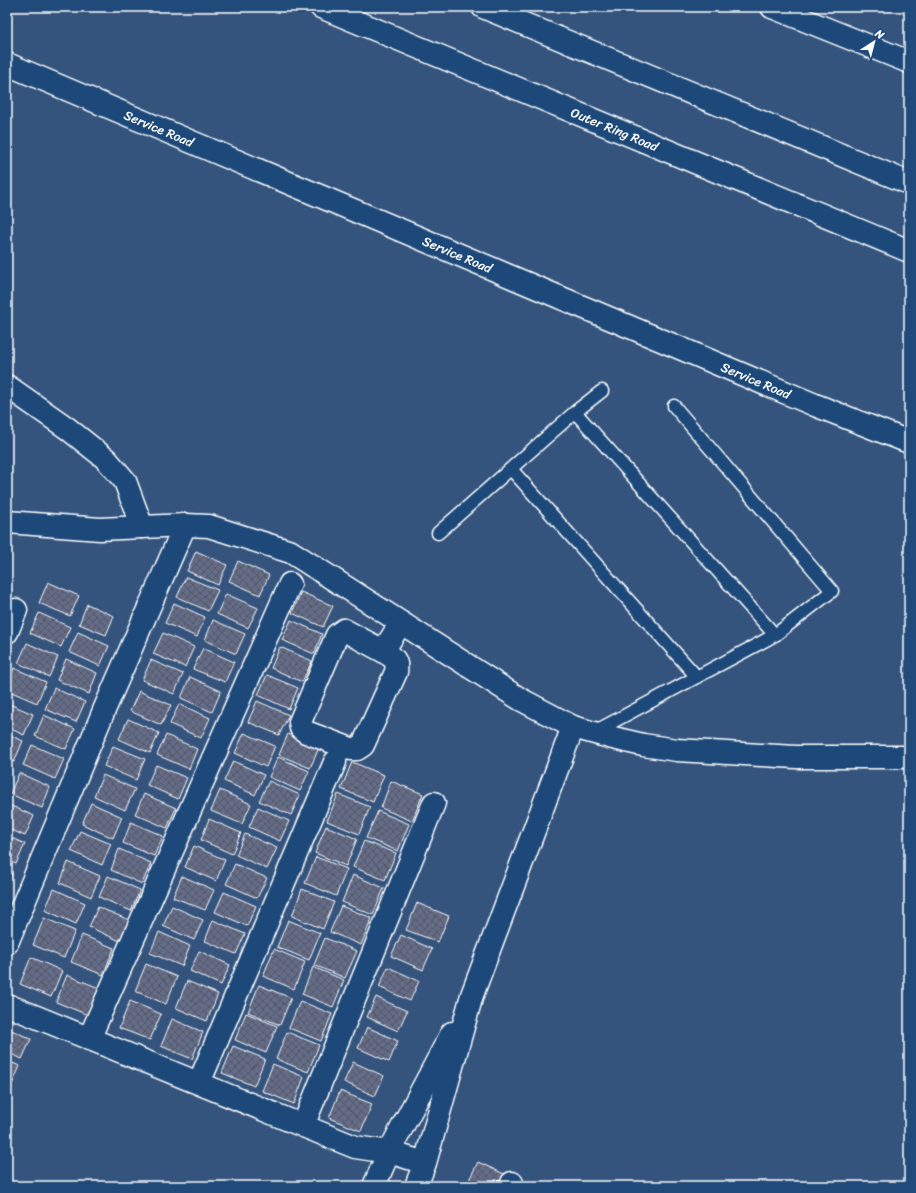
<svg xmlns="http://www.w3.org/2000/svg" width="916" height="1193" font-family="Sriracha,sans-serif">
	<style>
		.building { fill: url(#building-cross-hatch); stroke: #fff }
		.lines { fill: none; stroke-linecap: round; stroke-linejoin: round }
		.lane-casing { stroke: #fff; stroke-width: 15 }
		.street-casing { stroke: #fff; stroke-width: 25 }
		.secondary-casing { stroke: #fff; stroke-width: 25 }
		.highway-casing { stroke: #fff; stroke-width: 25 }
		.lane { stroke: #1f4a7a; stroke-width: 12 }
		.street { stroke: #1f4a7a; stroke-width: 22 }
		.secondary { stroke: #1f4a7a; stroke-width: 22 }
		.highway { stroke: #1f4a7a; stroke-width: 22 }
		.labels { text-anchor: middle; dominant-baseline: central; stroke-width: 3; stroke-linejoin: round; paint-order: stroke }
		.street-label { font-size: 13px; fill: #fff; stroke: #1f4a7a }
	</style>
	<defs>
		<pattern id="building-cross-hatch" width="8" height="8" patternUnits="userSpaceOnUse"><rect width="8" height="8" fill="#646c89"/><path d="M0 0l8 8M0 8l8-8" fill="none" stroke="#545761"/></pattern>
	</defs>
	<rect width="100%" height="100%" fill="#34547e"/>
	<filter id="ink" filterUnits="userSpaceOnUse"><feTurbulence type="fractalNoise" baseFrequency=".025" numOctaves="2"/><feDisplacementMap in="SourceGraphic" scale="8" xChannelSelector="R" yChannelSelector="G"/><feConvolveMatrix kernelMatrix="1 2 1 2 8 2 1 2 1" color-interpolation-filters="sRGB"/></filter>
	<g filter="url(#ink)">
		<!-- building -->
		<path class="building" d="M196 551 227 565 218 585 187 571Z
			M238 561 269 575 260 595 229 581Z
			M186 577 218 590 208 611 177 597Z
			M48 582 79 596 70 616 39 603Z
			M301 592 333 606 323 627 292 613Z
			M226 594 258 608 248 628 217 614Z
			M174 603 205 617 197 637 165 623Z
			M87 604 114 616 106 635 79 624Z
			M39 613 70 627 61 647 30 633Z
			M213 620 245 634 236 654 205 640Z
			M291 620 322 634 314 654 282 640Z
			M78 632 109 646 100 666 69 652Z
			M163 633 194 647 185 667 153 654Z
			M27 643 58 657 49 677 18 663Z
			M280 647 312 661 302 682 271 668Z
			M203 648 234 662 225 682 193 669Z
			M66 659 97 673 89 694 57 680Z
			M151 660 183 674 174 694 142 680Z
			M14 668 46 682 37 703 7 690V685Z
			M267 675 298 688 289 709 258 695Z
			M190 677 221 691 212 712 181 698Z
			M54 688 85 702 76 722 45 709Z
			M139 691 171 705 161 725 130 711Z
			M257 701 289 715 279 735 248 722Z
			M7 703 33 714 24 735 7 727Z
			M179 704 210 718 201 738 170 724Z
			M44 715 75 729 66 749 35 736Z
			M128 719 159 733 150 753 119 739Z
			M244 733 275 746 266 767 235 753Z
			M7 734 23 741 14 762 7 759Z
			M288 734 319 748 310 768 279 755Z
			M166 735 197 749 189 769 157 755Z
			M32 745 64 759 55 779 23 765Z
			M113 746 145 759 136 780 104 766Z
			M278 757 309 771 300 791 269 777Z
			M233 761 264 775 255 795 224 781Z
			M352 762 384 775 373 802 341 789Z
			M156 765 187 778 178 799 147 785Z
			M19 773 50 787 42 808 10 794Z
			M103 775 135 789 125 810 94 796Z
			M269 781 300 795 291 815 259 801Z
			M391 781 423 794 412 821 381 808Z
			M220 790 251 804 242 824 211 811Z
			M144 794 176 808 167 828 135 814Z
			M338 794 370 807 359 834 327 821Z
			M91 803 122 817 113 838 82 824Z
			M7 804 34 816 25 836 7 828Z
			M258 807 289 821 280 841 249 827Z
			M378 811 409 824 398 851 366 838Z
			M209 819 241 833 232 854 201 840Z
			M131 822 163 836 154 856 123 843Z
			M326 826 357 839 346 866 315 853Z
			M80 831 111 844 102 865 71 851Z
			M245 834 277 848 267 869 236 855Z
			M7 836 25 844 16 864 7 860Z
			M364 841 396 853 385 880 353 867Z
			M194 846 225 860 216 881 185 867Z
			M119 849 151 863 142 884 111 870Z
			M316 857 347 869 336 896 305 883Z
			M68 862 100 876 91 897 60 883Z
			M235 864 267 878 257 898 226 884Z
			M7 872 12 874 7 886Z
			M353 875 384 888 373 915 342 902Z
			M108 876 140 890 131 911 99 897Z
			M182 876 214 890 205 910 173 897Z
			M54 889 85 903 76 924 45 910Z
			M302 889 334 902 323 929 292 916Z
			M224 892 256 906 247 926 215 912Z
			M417 903 449 916 438 942 406 930Z
			M172 906 203 920 194 940 163 926Z
			M341 906 372 918 361 945 330 932Z
			M98 907 129 920 120 941 89 927Z
			M44 918 75 931 64 958 33 945Z
			M213 920 245 934 236 954 205 941Z
			M288 920 320 933 309 960 277 947Z
			M159 932 190 946 182 966 150 953Z
			M82 935 114 948 103 975 71 962Z
			M401 935 432 949 423 970 391 956Z
			M325 938 357 951 345 978 314 965Z
			M274 949 305 962 294 989 263 976Z
			M199 951 230 965 221 985 190 971Z
			M31 957 62 971 51 997 20 984Z
			M146 964 177 977 166 1004 135 991Z
			M313 967 344 980 333 1007 302 994Z
			M388 967 419 981 410 1001 379 987Z
			M67 975 99 988 88 1015 56 1002Z
			M187 981 218 994 207 1021 176 1008Z
			M259 985 291 998 280 1025 248 1012Z
			M376 997 407 1011 398 1031 367 1017Z
			M130 1001 161 1014 150 1040 119 1028Z
			M300 1001 332 1014 321 1041 289 1028Z
			M246 1013 277 1026 266 1053 235 1040Z
			M172 1019 203 1032 192 1059 161 1046Z
			M367 1027 398 1041 389 1062 358 1048Z
			M7 1028 31 1039 22 1059 7 1052Z
			M287 1032 319 1045 308 1072 276 1059Z
			M233 1046 265 1059 254 1086 222 1073Z
			M7 1061 20 1066 11 1087 7 1085Z
			M353 1062 384 1076 375 1096 344 1082Z
			M273 1064 304 1077 294 1104 262 1091Z
			M340 1091 372 1104 361 1131 329 1118Z
			M478 1162 504 1174 502 1181 495 1180 492 1186H466Z"/>
		<g class="lines">
			<defs>
				<path id="lane" d="M575 412 775 635
					M511 469 697 677
					M438 533 575 412 602 391
					M594 732 775 635 832 591 674 406"/>
				<path id="street" d="M7 386 67 428 106 459 125 481 142 527
					M7 632 16 610
					M383 651 344 630 337 635 300 722 301 728 306 732 351 749H357L363 745 396 672C398 660 393 657 383 651L401 623
					M7 943 105 708 185 525
					M7 1005 355 1147 389 1152 425 1163
					M89 1039 290 584
					M199 1083 335 762
					M303 1126 434 803
					M374 1186 389 1152 452 1033
					M416 1186 425 1163 472 995 573 727
					M511 1186 512 1183"/>
				<g id="secondary">
					<path d="M772 7 909 62"/>
					<path id="s1" d="M7 64 815 405 909 442"/>
					<path d="M7 522 100 529 185 525 209 526 291 552 520 699 573 727 609 737 643 745 677 750 796 757H909"/>
				</g>
				<g id="highway">
					<path id="s2" d="M321 7 909 251"/>
					<path d="M483 7 909 183"/>
				</g>
			</defs>
			<!-- lane casing -->
			<use href="#lane" class="lane-casing"/>
			<!-- street casing -->
			<use href="#street" class="street-casing"/>
			<!-- secondary casing -->
			<use href="#secondary" class="secondary-casing"/>
			<!-- highway casing -->
			<use href="#highway" class="highway-casing"/>
			<!-- lane -->
			<use href="#lane" class="lane"/>
			<!-- street -->
			<use href="#street" class="street"/>
			<!-- secondary -->
			<use href="#secondary" class="secondary"/>
			<!-- highway -->
			<use href="#highway" class="highway"/>
		</g>
	</g>
	<g class="labels">
		<!-- street labels -->
		<g class="street-label">
			<text stroke="none"><textPath href="#s1" startOffset="165">Service Road</textPath></text>
			<text stroke="none"><textPath href="#s2" startOffset="318">Outer Ring Road</textPath></text>
			<text stroke="none"><textPath href="#s1" startOffset="489">Service Road</textPath></text>
			<text stroke="none"><textPath href="#s1" startOffset="813">Service Road</textPath></text>
		</g>
	</g>
	<!-- margin -->
	<rect width="916" height="1193" fill="none" stroke="#1f4a7a" stroke-width="24"/>
	<rect x="12" y="12" width="892" height="1169" fill="none" stroke="#fff" stroke-width="1.5" filter="url(#ink)"/>
	<!-- north arrow -->
	<g transform="translate(874 42) rotate(36)" stroke="#1f4a7a" stroke-width="3" paint-order="stroke">
	<path d="M0-3L7 15L0 10L-7 15Z" fill="#ffffff"/>
	<text y="-6" font-size="11" font-weight="bold" text-anchor="middle" fill="#ffffff">N</text>
	</g>
</svg>
